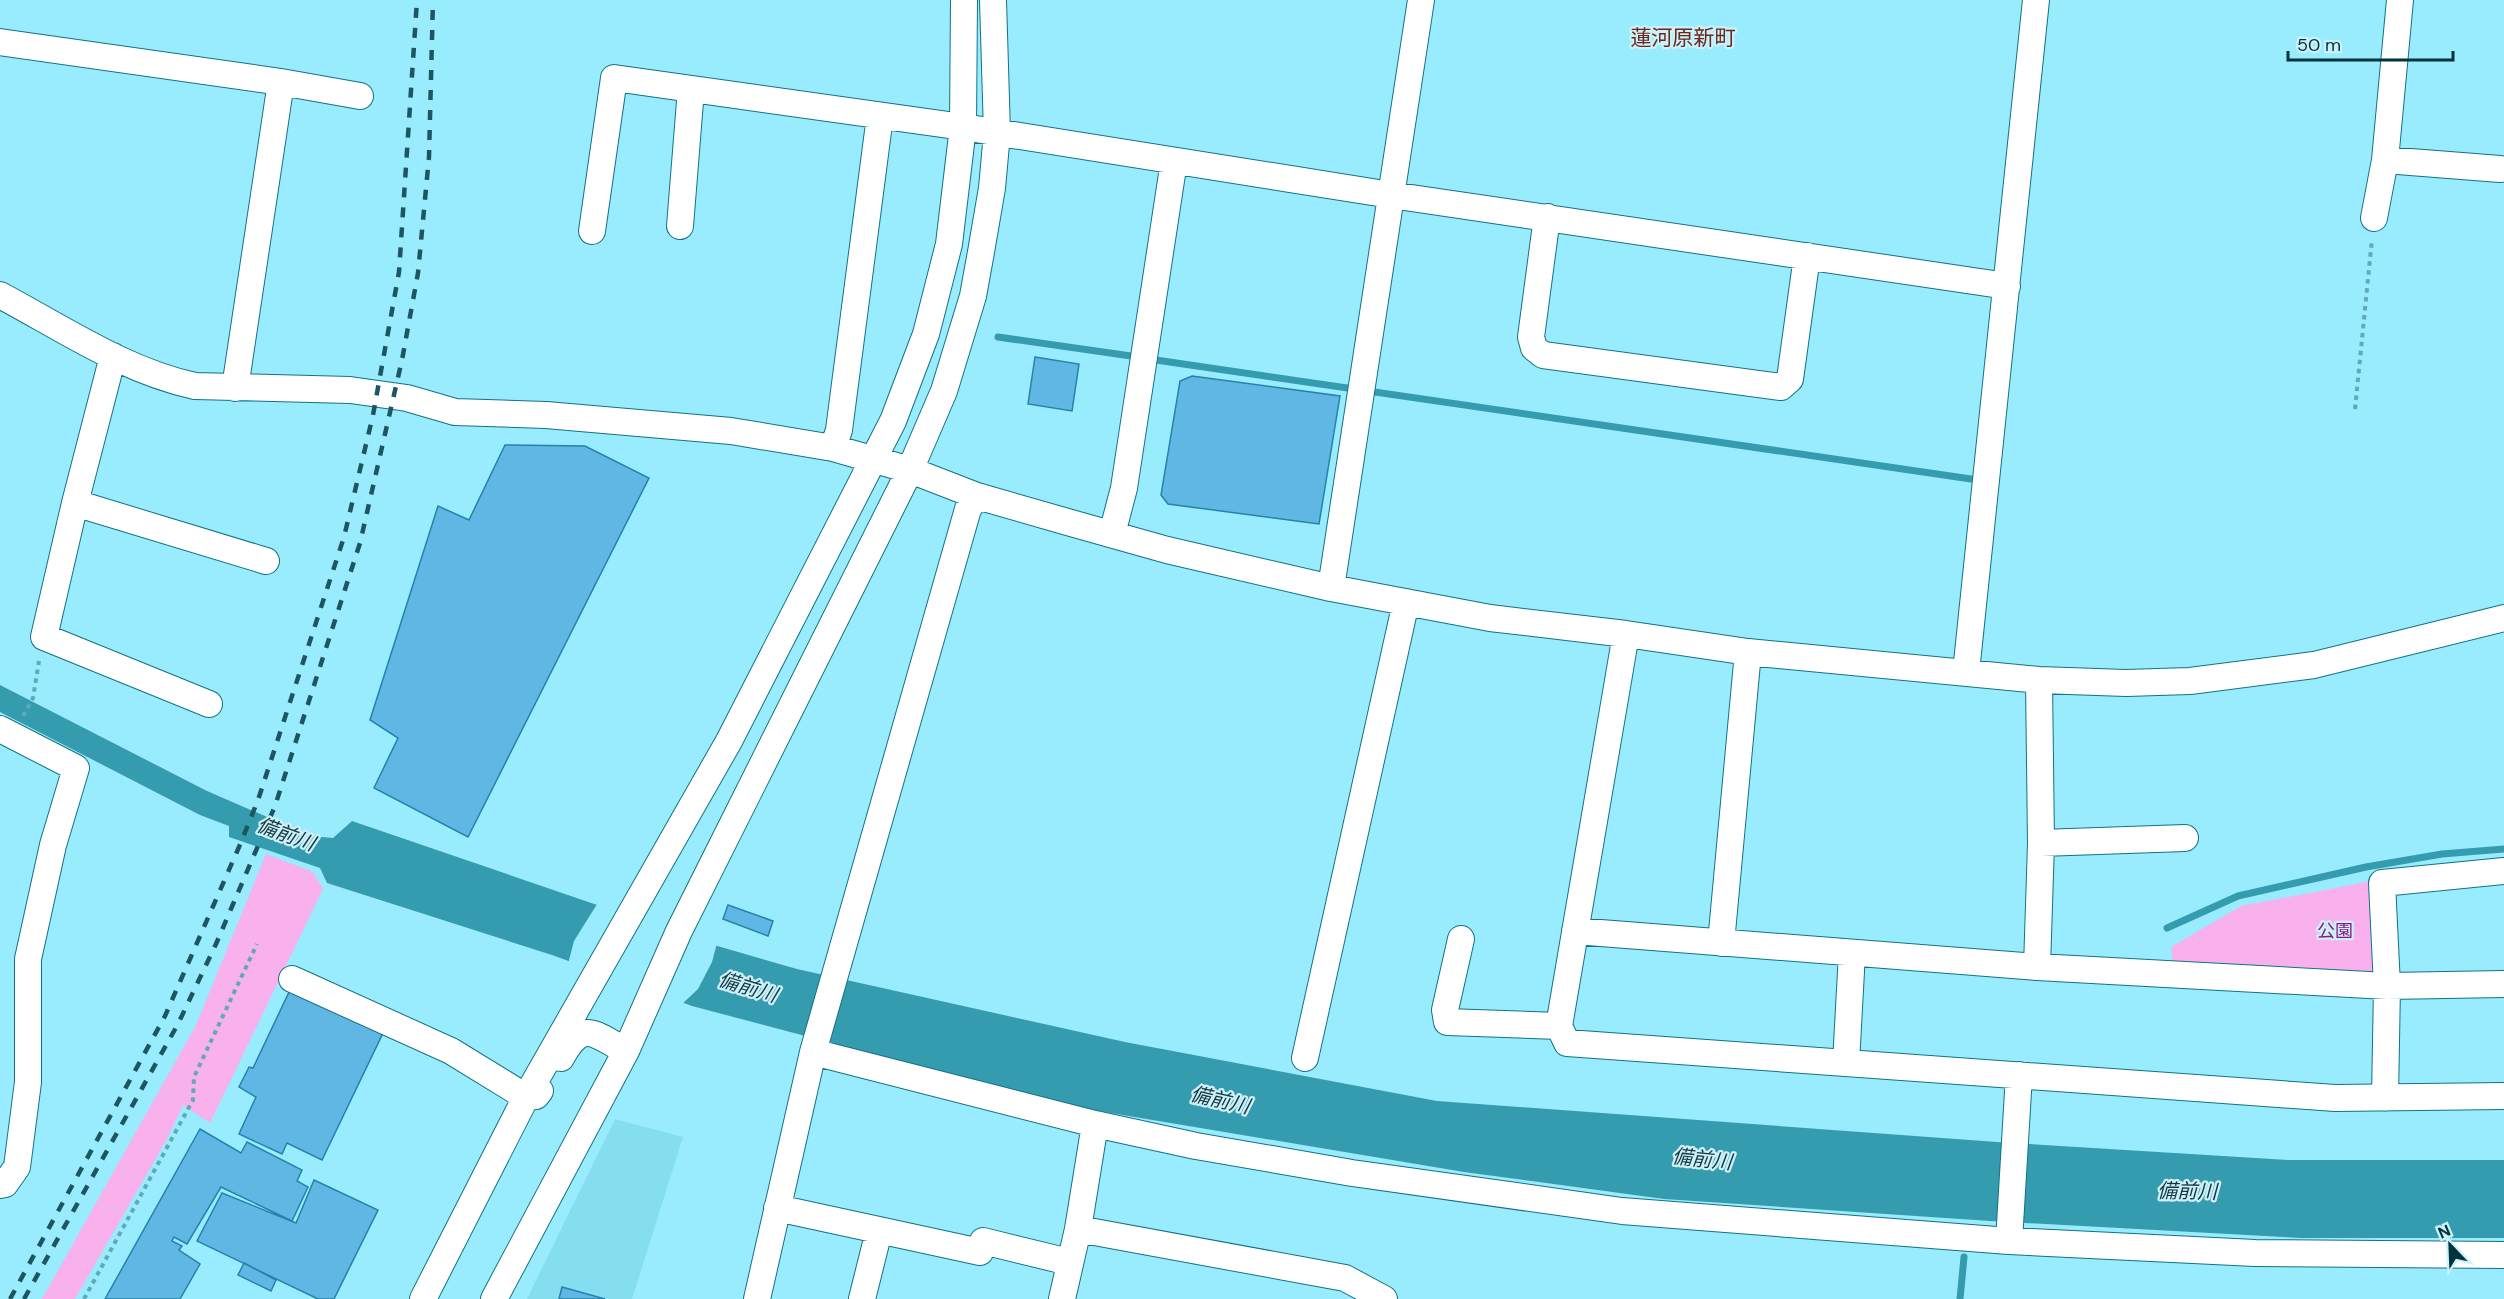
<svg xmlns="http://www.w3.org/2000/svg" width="2504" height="1299" font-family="'DM Sans','Noto Sans JP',sans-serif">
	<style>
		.built { fill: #84def0 }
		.green { fill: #f8b1ec }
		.water { fill: #359caf }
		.pier { fill: #99ecfd }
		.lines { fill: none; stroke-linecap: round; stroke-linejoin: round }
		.stream { stroke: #359caf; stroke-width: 7 }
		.building { fill: #60b7e3; stroke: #2482ab; stroke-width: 1.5 }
		.minor-casing { stroke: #137282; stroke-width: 28 }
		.path { stroke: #61a9b6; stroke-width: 4; stroke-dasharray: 4.5 4.5; stroke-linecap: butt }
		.minor { stroke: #fff; stroke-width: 26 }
		.rail { stroke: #1d5660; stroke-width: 4.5; stroke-dasharray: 10 10; stroke-linecap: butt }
		.labels { text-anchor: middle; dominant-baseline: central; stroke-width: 4.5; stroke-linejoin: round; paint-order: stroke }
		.park-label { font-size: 18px; fill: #8f1784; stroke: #cbf1fa }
		.water-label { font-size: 20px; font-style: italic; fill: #19373e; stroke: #cbf1fa }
		.quarter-label { font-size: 21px; fill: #6b271b; stroke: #cbf1fa }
	</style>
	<rect width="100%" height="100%" fill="#99ecfd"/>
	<!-- built -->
	<path class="built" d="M615 1119 683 1137 632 1299H527Z"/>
	<!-- green -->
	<path class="green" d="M266 854 313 872 323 889 210 1123 183 1105 167 1139 75 1299H42L196 1025Z
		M2377 880 2376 967 2368 974 2173 965 2171 947 2241 906Z"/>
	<!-- water -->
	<path class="water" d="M0 685 207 791 311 836 333 838 352 821 714 945 797 969 1125 1042 1437 1101 1997 1142 2289 1160H2504V1238H2301L1990 1221 1664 1199 1464 1172 1069 1106 692 1006 552 955 327 883 320 868 229 837V826L200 815 0 712Z"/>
	<!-- pier -->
	<path class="pier" d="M599 901 717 943 712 962 698 989 681 1005 568 964 574 941Z"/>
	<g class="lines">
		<!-- stream -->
		<path class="stream" d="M998 337 1138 357
			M1149 359 1971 479
			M2167 928 2238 896 2366 867 2442 854 2504 849
			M1960 1299 1964 1257"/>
	</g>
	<!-- building -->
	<path class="building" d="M1035 357 1079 364 1072 411 1028 404Z
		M1192 376 1340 396 1319 524 1168 504 1161 495 1180 381Z
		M505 445 585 446 649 478 468 837 374 788 398 738 370 720 438 506 469 520Z
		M728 905 773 921 768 936 723 919Z
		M290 990 383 1033 322 1160 287 1143 282 1154 239 1134 256 1097 239 1087 249 1067 253 1068Z
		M200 1129 241 1153 247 1142 302 1170 297 1181 308 1187 292 1221 221 1187 187 1244 174 1237 172 1241 182 1246 179 1250 200 1264 180 1299H105Z
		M314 1180 378 1210 334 1299H318L197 1241 222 1193 296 1223Z
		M244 1263 276 1280 271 1291 238 1275Z
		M562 1287 605 1299H559Z"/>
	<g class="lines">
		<defs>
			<path id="minor" d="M0 42 281 82 360 96
				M2385 160 2500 169
				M1547 217 1531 337 1534 348 1543 355 1781 387 1790 379 1807 256
				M2374 218 2385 160 2400 0
				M680 226 691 89
				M592 231 614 78 963 127 1391 195 2007 286
				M0 295C62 328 125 371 195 386L350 390 407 398 455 412 546 415 731 431 833 448 910 470 977 496 1071 523 1167 550 1331 588 1490 618 1626 634 1748 652 2039 680 2126 683 2190 681 2314 665 2504 618
				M113 356 75 503 44 637 209 704
				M235 388 281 82
				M833 448 839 430 880 116
				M75 503 266 561
				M1112 534 1124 488 1174 161
				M1331 588 1421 0
				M1626 634 1559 1026 1567 1043 2335 1098 2504 1096
				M1966 672 2036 0
				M2039 680 2041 843 2185 838
				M0 729 76 768 53 845 28 959V1082L17 1167 5 1184 0 1185
				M1575 931 2037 967 2387 986 2504 984
				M1461 939 1445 1010 1447 1022 1559 1026
				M1721 943 1748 652
				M2037 967 2041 843
				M292 979 451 1051 526 1097 536 1096 540 1091
				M813 1052 1095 1124 1196 1146 1352 1173 1622 1211 2009 1241 2255 1253 2504 1255
				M561 1058C583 1018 594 1034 626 1051
				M1305 1058 1406 602
				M1846 1063 1852 953
				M2385 1098 2387 986 2382 883 2504 871
				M777 1208 980 1252 983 1241 1069 1262
				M1078 1229 1345 1278 1384 1299
				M2009 1241 2019 1075
				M423 1299 526 1097 729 741 893 421 926 334 949 244 963 127 964 0
				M494 1299 626 1051 679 931 910 470 944 391 973 296 981 252 992 188 997 133 993 0
				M757 1299 813 1052 968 509 977 496
				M862 1299 879 1231
				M1062 1299 1078 1229 1095 1124"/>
		</defs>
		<!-- minor casing -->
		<use href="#minor" class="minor-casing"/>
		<!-- path -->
		<path class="path" d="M2355 409 2372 239
			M23 716 33 698 39 661
			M84 1299 193 1100 194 1077 257 944"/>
		<!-- minor -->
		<use href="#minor" class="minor"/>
		<!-- rail -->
		<path class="rail" d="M10 1299 165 1016 239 847 258 800 344 537 373 415 399 272 417 0
			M24 1299 178 1024 216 944 275 806 360 543 402 360 418 273 429 157 433 0"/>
	</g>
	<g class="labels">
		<!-- park labels -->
		<g class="park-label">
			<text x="2335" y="931">公園</text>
		</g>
		<!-- water labels -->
		<g class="water-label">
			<text transform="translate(286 834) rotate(20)">備前川</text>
			<text transform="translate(748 987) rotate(17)">備前川</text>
			<text transform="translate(1220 1100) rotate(13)">備前川</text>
			<text transform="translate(1702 1159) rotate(6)">備前川</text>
			<text transform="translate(2187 1191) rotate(1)">備前川</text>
		</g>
		<!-- quarter labels -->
		<g class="quarter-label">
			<text x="1683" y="38">蓮河原新町</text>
		</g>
	</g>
	<!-- north arrow -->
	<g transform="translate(2450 1245) rotate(337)" stroke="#cbf1fa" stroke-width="4.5" paint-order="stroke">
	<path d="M0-4.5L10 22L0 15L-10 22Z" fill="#00333b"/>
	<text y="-9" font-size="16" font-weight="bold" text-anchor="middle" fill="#00333b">N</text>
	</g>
	<!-- scale -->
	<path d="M2288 51v9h165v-9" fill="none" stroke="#00333b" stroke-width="3"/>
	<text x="2297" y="51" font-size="18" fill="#00333b" stroke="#cbf1fa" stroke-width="4.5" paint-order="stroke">50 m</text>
</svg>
